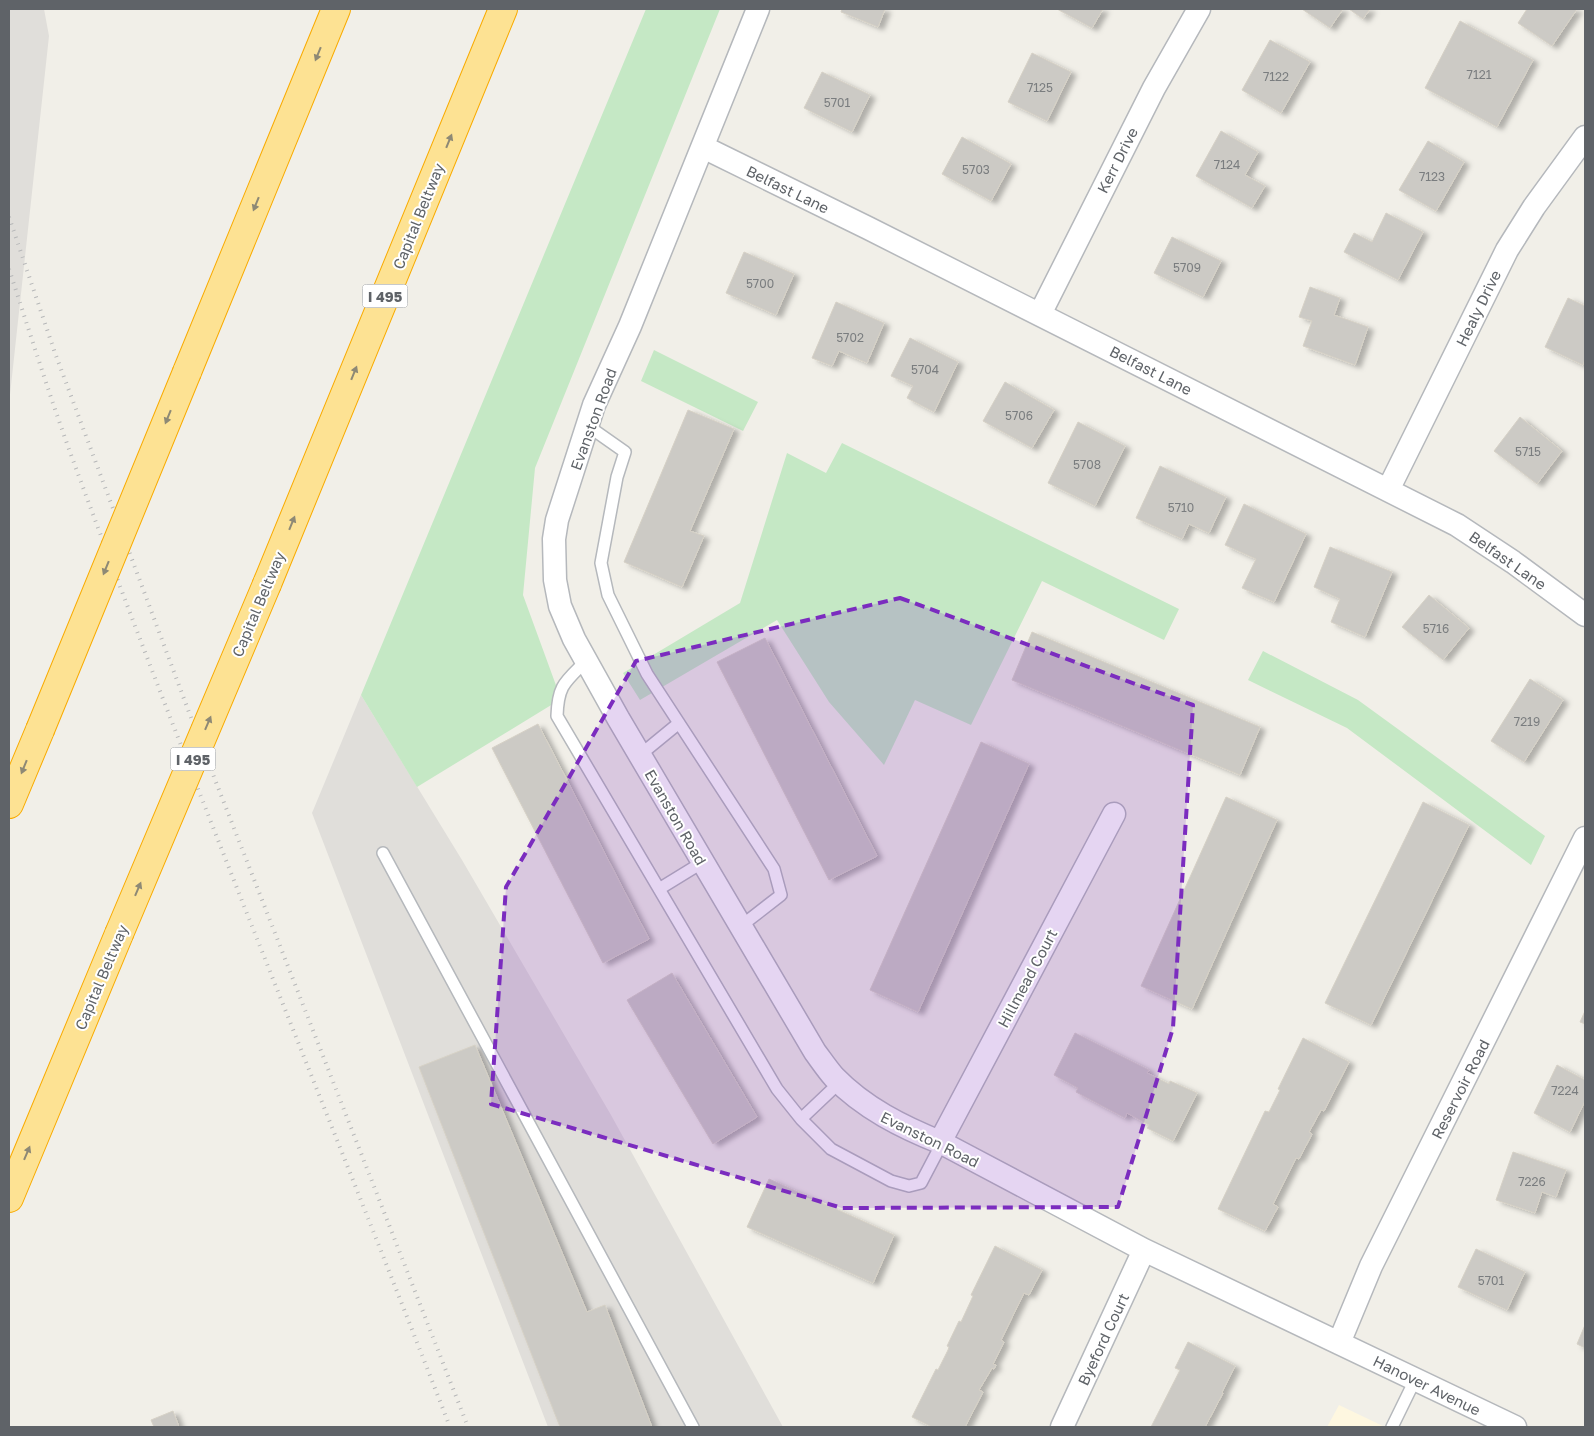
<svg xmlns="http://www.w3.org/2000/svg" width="1594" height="1436" font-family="'Golos Text',sans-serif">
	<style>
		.commercial { fill: #fef7e0 }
		.industrial { fill: #e0deda }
		.green { fill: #c5e8c5 }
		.building { fill: #cccac5; stroke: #d6d1c6; filter: url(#shadow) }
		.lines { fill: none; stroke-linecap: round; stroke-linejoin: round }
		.lane-casing { stroke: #b5b8bc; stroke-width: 14 }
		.street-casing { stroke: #b5b8bc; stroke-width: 25 }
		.highway-casing { stroke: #f9ab00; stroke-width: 30 }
		.lane { stroke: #fff; stroke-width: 11 }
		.street { stroke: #fff; stroke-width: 22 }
		.highway { stroke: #fde293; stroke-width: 28 }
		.rail { stroke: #b6b7b8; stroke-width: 4; stroke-dasharray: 1 6; stroke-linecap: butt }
		.highway-bridge-casing { stroke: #f9ab00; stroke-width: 30; stroke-linecap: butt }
		.highway-bridge { stroke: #fde293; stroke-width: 28 }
		.oneway { fill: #8e8975 }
		.marked { fill: #7b2cbf; fill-opacity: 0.2; stroke: #7b2cbf; stroke-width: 4; stroke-dasharray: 10 6; stroke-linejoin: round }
		.labels { text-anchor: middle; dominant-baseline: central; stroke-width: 4; stroke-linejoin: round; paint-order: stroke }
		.number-label { font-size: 12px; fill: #7a7d7f }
		.shield { fill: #fff; stroke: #8f9295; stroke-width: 1 }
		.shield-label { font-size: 14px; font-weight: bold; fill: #5f6368 }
		.street-label { font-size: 15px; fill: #5f6368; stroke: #fff }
	</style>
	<defs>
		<filter id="shadow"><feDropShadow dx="5.5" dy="3" stdDeviation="2.5" flood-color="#0004"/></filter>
	</defs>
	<rect width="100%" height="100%" fill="#f1efe8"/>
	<!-- commercial -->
	<path class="commercial" d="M1339 1405 1385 1427H1327Z"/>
	<!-- industrial -->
	<path class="industrial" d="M9 9H44L49 36 9 404Z
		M361 695 462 860 611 1115 783 1427H548L312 813Z"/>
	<!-- green -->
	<path class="green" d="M646 9H720L535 468 523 595 561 699 417 787 361 695Z
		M654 350 758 402 743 431 641 381Z
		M842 443 1179 609 1164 640 1042 581 971 725 915 700 884 765 829 702 777 620 640 700 623 673 740 603 787 453 826 473Z
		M1263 651 1358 700 1545 836 1531 865 1347 728 1248 680Z"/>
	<!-- building -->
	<path class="building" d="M842 9H885L878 27 841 12Z
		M1057 9H1103L1092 28Z
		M1302 9H1343L1330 28Z
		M1349 9H1370L1363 19Z
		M1527 9H1577L1552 46 1518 23Z
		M1460 21 1533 60 1497 127 1425 88Z
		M1270 40 1310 62 1281 113 1242 90Z
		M1032 53 1071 72 1047 121 1008 102Z
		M822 72 870 95 852 132 804 108Z
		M1221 131 1258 152 1245 175 1265 186 1252 208 1196 176Z
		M962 137 1011 164 991 201 942 174Z
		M1428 141 1464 162 1436 211 1399 190Z
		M1386 213 1423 232 1398 280 1344 252 1354 233 1372 242Z
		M1172 237 1221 261 1203 297 1154 273Z
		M744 252 794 274 776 315 726 293Z
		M1310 287 1340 298 1334 315 1368 327 1355 365 1303 346 1312 321 1299 317Z
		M1568 298 1585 306V359L1583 365 1545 347Z
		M836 302 884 323 867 363 839 351 832 366 812 358Z
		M910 338 958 362 934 412 907 398 913 386 891 376Z
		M1005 382 1054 410 1032 448 983 421Z
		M688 410 734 429 690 531 704 536 682 587 624 562Z
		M1520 417 1562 451 1537 484 1494 451Z
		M1078 422 1125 446 1095 506 1048 483Z
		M1160 466 1226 497 1209 533 1189 524 1182 539 1136 518Z
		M1244 504 1306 534 1274 602 1242 588 1256 559 1225 545Z
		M1330 547 1392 572 1365 637 1331 622 1340 599 1314 587Z
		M1429 595 1469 628 1443 660 1402 627Z
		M1032 632 1260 727 1240 775 1012 680Z
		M765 638 877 856 829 880 717 662Z
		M1530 679 1563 700 1524 762 1491 741Z
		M538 724 649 939 603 963 492 748Z
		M981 742 1029 764 918 1012 870 990Z
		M1226 797 1277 820 1192 1009 1141 986Z
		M1423 802 1469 825 1371 1025 1325 1003Z
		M672 973 757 1117 713 1144 627 1000Z
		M1585 1011V1024L1580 1022Z
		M1075 1033 1149 1070 1147 1073 1169 1084 1170 1081 1197 1093 1173 1141 1147 1128 1149 1125 1127 1113 1125 1118 1076 1092 1078 1088 1054 1075Z
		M1303 1038 1349 1062 1324 1111 1321 1110 1309 1132 1312 1134 1299 1159 1296 1158 1273 1204 1278 1207 1265 1231 1218 1209 1265 1111 1269 1112 1280 1090 1278 1089Z
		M475 1045 587 1312 605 1305 652 1427H560L419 1067Z
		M1557 1065 1585 1080V1101L1570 1132 1534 1113Z
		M1513 1152 1566 1170 1556 1197 1542 1192 1535 1213 1496 1200Z
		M769 1179 894 1235 873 1283 747 1227Z
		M995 1246 1042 1270 1029 1295 1024 1293 1001 1340 1004 1342 993 1364 996 1365 994 1369 992 1368 979 1390 983 1392 965 1427H932L912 1417 936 1369 938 1370 948 1350 949 1347 947 1346 959 1321 961 1322 973 1296 971 1295Z
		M1476 1249 1525 1272 1507 1310 1458 1287Z
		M1585 1325V1348L1577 1344Z
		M1188 1342 1235 1366 1222 1392 1223 1393 1205 1427H1151L1180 1370 1175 1368Z
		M173 1411 179 1427H154L151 1420Z"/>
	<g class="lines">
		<defs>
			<path id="lane" d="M588 426 625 452 617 477 601 563 608 595 647 674 774 869 781 895 741 926
				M586 661C565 682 558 685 557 716L777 1089 801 1119 831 1149 891 1181 909 1186 921 1183 942 1143
				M640 755 679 723
				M383 853 693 1427
				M659 889 703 862
				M801 1119 840 1082
				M1392 1427 1415 1380"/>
			<path id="street" d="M758 9 630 326 594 405 557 520 554 539 555 580 560 606 574 639 618 718 815 1052C821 1060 827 1069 834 1077 864 1108 902 1127 942 1143L1144 1250 1515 1427
				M703 147 868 228 1457 525 1513 562 1585 615
				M1040 314 1154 88 1199 9
				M1388 490 1507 250 1534 207 1585 137
				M940 1142 1114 814
				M1339 1343 1371 1266 1585 838
				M1062 1427 1144 1250"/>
			<path id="highway" d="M187 372 336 9
				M267 584 503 9
				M9 804 40 730
				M9 1198 119 934"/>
		</defs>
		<!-- lane casing -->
		<use href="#lane" class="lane-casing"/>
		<!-- street casing -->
		<use href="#street" class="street-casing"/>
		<!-- highway casing -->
		<use href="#highway" class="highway-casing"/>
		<!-- lane -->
		<use href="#lane" class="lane"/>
		<!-- street -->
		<use href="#street" class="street"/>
		<!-- highway -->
		<use href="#highway" class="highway"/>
		<!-- rail -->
		<path class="rail" d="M9 217 55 353 196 731 468 1427
			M9 269C29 330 48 391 70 452 190 780 324 1102 450 1427"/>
		<defs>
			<path id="highway-bridge" d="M40 730 187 372
				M119 934 267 584"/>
		</defs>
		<!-- highway-bridge casing -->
		<use href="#highway-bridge" class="highway-bridge-casing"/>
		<!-- highway-bridge -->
		<use href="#highway-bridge" class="highway-bridge"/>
	</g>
	<!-- one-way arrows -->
	<defs><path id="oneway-solid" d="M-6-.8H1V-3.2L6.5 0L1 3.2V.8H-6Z" transform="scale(1.25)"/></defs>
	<g class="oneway">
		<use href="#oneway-solid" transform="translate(318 54) rotate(112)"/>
		<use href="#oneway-solid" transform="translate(449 141) rotate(-68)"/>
		<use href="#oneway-solid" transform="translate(256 204) rotate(112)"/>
		<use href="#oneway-solid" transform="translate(354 373) rotate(-68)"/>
		<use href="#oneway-solid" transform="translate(168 417) rotate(112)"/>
		<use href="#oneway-solid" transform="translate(292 523) rotate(-68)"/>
		<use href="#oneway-solid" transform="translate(106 568) rotate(112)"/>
		<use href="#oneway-solid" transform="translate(208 723) rotate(-67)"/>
		<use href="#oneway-solid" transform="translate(24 767) rotate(112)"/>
		<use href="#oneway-solid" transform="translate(138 889) rotate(-67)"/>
		<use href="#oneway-solid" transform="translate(27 1153) rotate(-67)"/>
	</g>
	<!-- marked area -->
	<path class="marked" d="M900 598 1193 705 1173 1028 1118 1207 842 1208 491 1104 506 887 636 661Z"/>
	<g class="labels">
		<!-- number labels -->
		<g class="number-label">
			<text x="1479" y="74">7121</text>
			<text x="1276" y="76">7122</text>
			<text x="1040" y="87">7125</text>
			<text x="837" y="102">5701</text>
			<text x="1227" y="164">7124</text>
			<text x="976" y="169">5703</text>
			<text x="1432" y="176">7123</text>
			<text x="1187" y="267">5709</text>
			<text x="760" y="283">5700</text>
			<text x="850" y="337">5702</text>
			<text x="925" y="369">5704</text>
			<text x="1019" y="415">5706</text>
			<text x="1528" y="451">5715</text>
			<text x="1087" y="464">5708</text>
			<text x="1181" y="507">5710</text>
			<text x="1436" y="628">5716</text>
			<text x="1527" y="721">7219</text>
			<text x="1565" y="1090">7224</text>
			<text x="1532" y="1181">7226</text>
			<text x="1491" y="1280">5701</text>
		</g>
		<!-- shield labels -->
		<g class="shield">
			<rect x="362.5" y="284.5" width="45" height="23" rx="4"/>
			<rect x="170.5" y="747.5" width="45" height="23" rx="4"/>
		</g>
		<g class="shield-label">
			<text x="385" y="296">I 495</text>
			<text x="193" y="759">I 495</text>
		</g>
		<!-- street labels -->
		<g class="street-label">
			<text transform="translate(1117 160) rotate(-63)">Kerr Drive</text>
			<text transform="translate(788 189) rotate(26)">Belfast Lane</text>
			<text transform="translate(418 216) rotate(-68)">Capital Beltway</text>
			<text transform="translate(1478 308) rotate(-64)">Healy Drive</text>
			<text transform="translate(1151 370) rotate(27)">Belfast Lane</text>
			<text transform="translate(593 419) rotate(-70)">Evanston Road</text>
			<text transform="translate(1508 560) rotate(35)">Belfast Lane</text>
			<text transform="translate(258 604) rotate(-67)">Capital Beltway</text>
			<text transform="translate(676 817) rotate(60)">Evanston Road</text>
			<text transform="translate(101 977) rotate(-67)">Capital Beltway</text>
			<text transform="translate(1027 978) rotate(-62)">Hillmead Court</text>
			<text transform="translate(1460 1089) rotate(-63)">Reservoir Road</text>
			<text transform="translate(930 1139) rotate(26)">Evanston Road</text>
			<text transform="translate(1103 1339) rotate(-65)">Byeford Court</text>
			<text transform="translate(1427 1385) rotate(26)">Hanover Avenue</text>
		</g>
	</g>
	<!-- border -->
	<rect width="1594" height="1436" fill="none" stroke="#5f6368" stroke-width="20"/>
</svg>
